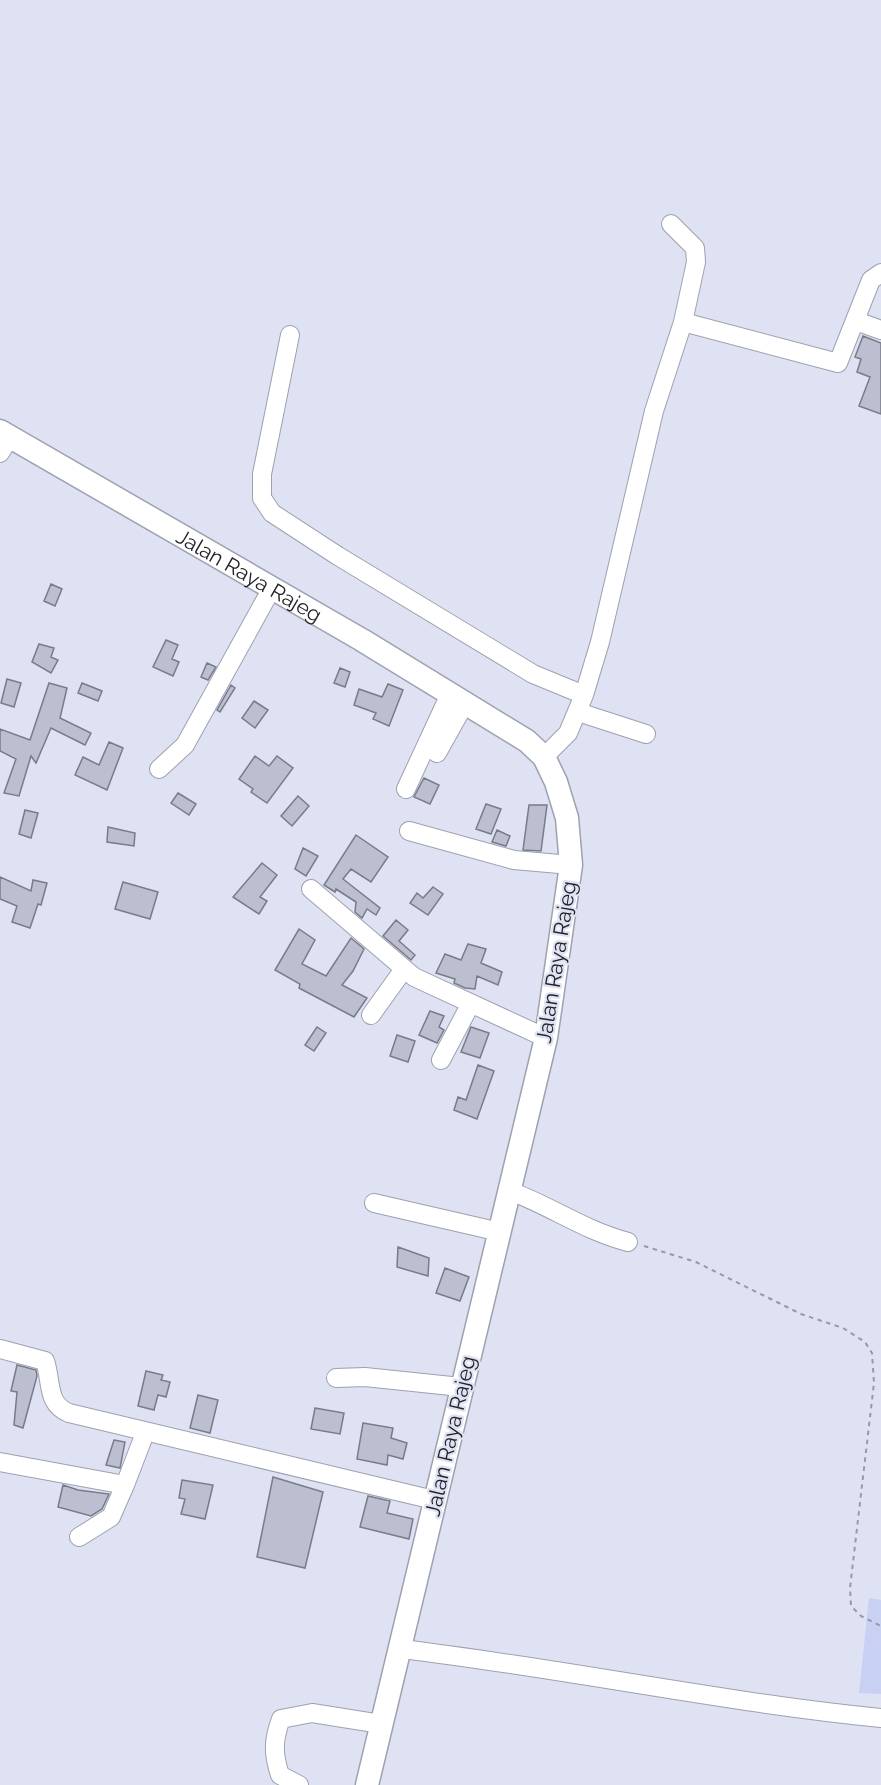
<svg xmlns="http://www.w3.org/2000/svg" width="881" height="1785" font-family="Raleway,sans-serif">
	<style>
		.green { fill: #c8d0f3 }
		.building { fill: #bcbfcf; stroke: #787b89; stroke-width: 1.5 }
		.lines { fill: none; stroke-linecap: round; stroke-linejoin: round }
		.minor-casing { stroke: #9da1b0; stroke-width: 20 }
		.major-casing { stroke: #9da1b0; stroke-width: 25 }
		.path { stroke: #979aa6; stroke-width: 2; stroke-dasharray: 4.5 4.5; stroke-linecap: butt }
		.minor { stroke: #fff; stroke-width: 18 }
		.major { stroke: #fff; stroke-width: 22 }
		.labels { text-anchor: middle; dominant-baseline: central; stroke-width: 4.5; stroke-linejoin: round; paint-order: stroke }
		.street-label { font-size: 21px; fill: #212228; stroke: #dee2f2 }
	</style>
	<rect width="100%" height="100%" fill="#dee2f2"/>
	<!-- green -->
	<path class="green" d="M869 1598 881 1600V1694L859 1693Z"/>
	<!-- building -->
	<path class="building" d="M863 336 881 343V414L859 406 870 377 857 372 861 359 855 357Z
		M51 584 62 589 55 606 44 601Z
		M166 640 178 645 172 659 179 662 173 676 153 667Z
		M39 644 54 648 51 657 58 660 51 673 32 662Z
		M207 663 216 667 208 680 201 677Z
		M340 668 350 672 345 687 334 683Z
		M7 679 21 683 14 707 1 703Z
		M49 683 67 688 60 718 91 733 85 745 51 728 36 763 31 756 19 796 4 793 16 759 0 751V729L30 740Z
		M82 683 102 691 98 701 78 693Z
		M388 684 403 690 389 726 373 719 376 713 354 705 359 689 382 697Z
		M231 685 235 688 220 712 217 710Z
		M254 701 268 710 255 728 242 718Z
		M109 742 123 748 107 790 75 775 83 757 99 765Z
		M255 756 269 766 277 756 293 768 267 803 251 792 253 789 239 779Z
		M424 778 439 785 430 804 414 797Z
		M178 793 196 804 189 815 171 803Z
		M298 796 309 806 292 826 281 816Z
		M486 804 501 809 491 834 476 829Z
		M529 805H547L541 851 523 850Z
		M25 810 38 813 31 838 19 834Z
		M108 827 135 833 134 846 107 842Z
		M497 830 510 836 506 846 492 842Z
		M356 835 388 857 371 882 351 869 343 879 380 908 376 915 367 909 362 918 355 912 356 902 336 889 335 892 324 885Z
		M303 848 318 856 306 876 295 869Z
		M262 863 277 875 260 897 267 901 259 914 233 897Z
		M0 877 31 891 33 880 47 883 41 905 38 904 30 928 12 922 17 906 0 899Z
		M123 882 158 892 150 919 115 909Z
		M433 887 443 894 428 915 410 903 417 893 423 898Z
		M396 920 408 930 399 941 415 955 411 960 383 936Z
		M299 929 315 940 302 964 326 976 351 938 364 949 353 971 342 985 367 998 354 1017 299 988 300 984 275 970Z
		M468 944 486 949 481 963 502 972 498 985 477 976 475 989 465 988 454 983 455 979 436 973 445 954 461 960Z
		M430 1011 444 1016 439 1027 444 1030 437 1043 419 1035Z
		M317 1027 326 1033 314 1051 305 1045Z
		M471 1027 489 1033 480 1058 461 1052Z
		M397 1035 415 1041 408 1062 390 1056Z
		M478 1065 494 1071 477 1119 454 1110 458 1097 466 1100Z
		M398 1247 429 1258 428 1276 397 1267Z
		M445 1268 469 1277 460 1301 436 1293Z
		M17 1365 36 1370 37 1376 23 1428 14 1425 17 1392 11 1391Z
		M146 1371 163 1375 161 1380 170 1382 166 1397 158 1395 154 1410 138 1406Z
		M198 1395 218 1400 210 1433 190 1428Z
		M315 1408 344 1413 340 1434 311 1429Z
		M363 1423 393 1428 391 1438 407 1443 403 1459 388 1455 387 1465 357 1459Z
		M114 1440 125 1442 120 1468 106 1465Z
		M273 1477 323 1492 305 1568 257 1557Z
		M182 1480 213 1485 205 1519 181 1514 185 1499 179 1498Z
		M63 1485 78 1490 109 1494 102 1509 91 1516 58 1507Z
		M368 1496 390 1501 387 1513 413 1519 409 1539 360 1527Z"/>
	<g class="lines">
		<defs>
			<path id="minor" d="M671 224 695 248 696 262 683 322
				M856 321 881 330
				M290 335 262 474V498L272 513 338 556 533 674 584 695
				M0 453 10 437
				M578 712 646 734
				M437 753 465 703
				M544 757 568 733 584 695 600 642 654 411 683 322 838 363 871 280 881 273
				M159 769 185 745 272 588
				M406 789 450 694
				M409 831 514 860 571 865
				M311 889 414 977 546 1038
				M371 1015 404 969
				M441 1060 470 1005
				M510 1191C553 1207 583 1230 628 1242
				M374 1203 500 1232
				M0 1349 45 1361C52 1381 46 1404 69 1413L434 1500
				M336 1378 365 1377 461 1387
				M0 1462 125 1485 145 1433
				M79 1537 111 1517 125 1485
				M401 1649C562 1668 720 1702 881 1718
				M299 1785 280 1775C273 1754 273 1740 281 1719L312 1713 381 1724"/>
			<g id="major">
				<path id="s1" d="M0 431 362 640 527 741 544 757 556 782 567 818 571 865 546 1038 367 1785"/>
			</g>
		</defs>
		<!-- minor casing -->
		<use href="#minor" class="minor-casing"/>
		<!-- major casing -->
		<use href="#major" class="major-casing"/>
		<!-- path -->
		<path class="path" d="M644 1246 696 1262 801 1314 843 1328 865 1342 872 1353 874 1383 850 1588 851 1606 861 1616 881 1626"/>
		<!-- minor -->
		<use href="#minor" class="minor"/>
		<!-- major -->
		<use href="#major" class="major"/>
	</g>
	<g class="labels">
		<!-- street labels -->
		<g class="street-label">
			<text stroke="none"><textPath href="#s1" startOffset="288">Jalan Raya Rajeg</textPath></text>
			<text transform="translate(556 962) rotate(-81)">Jalan Raya Rajeg</text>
			<text transform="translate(450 1436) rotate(-77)">Jalan Raya Rajeg</text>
		</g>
	</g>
</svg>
